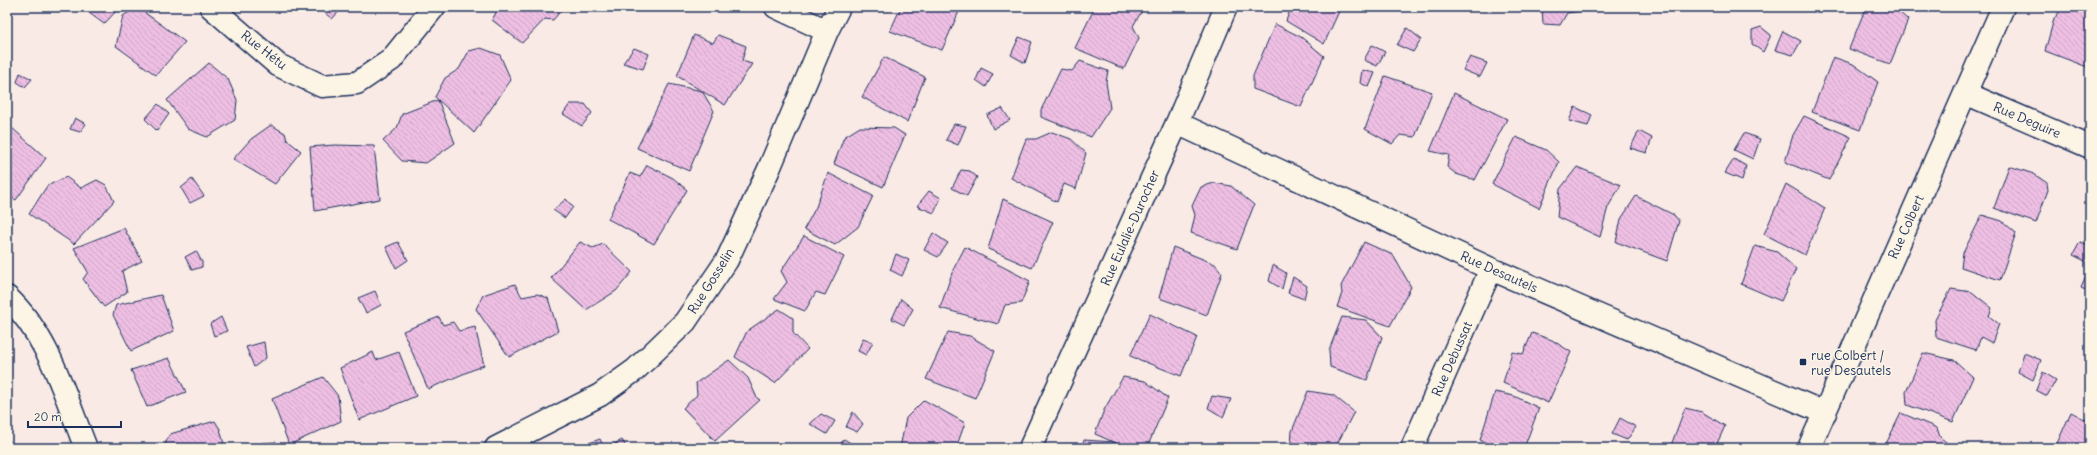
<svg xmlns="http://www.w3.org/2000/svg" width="2097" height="455" font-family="Delius,sans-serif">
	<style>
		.building { fill: url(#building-back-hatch); stroke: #1b2f5e }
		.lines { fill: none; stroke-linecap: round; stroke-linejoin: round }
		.street-casing { stroke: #1b2f5e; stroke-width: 25 }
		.street { stroke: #fcf5e5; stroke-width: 22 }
		.poi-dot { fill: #1b2f5e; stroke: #fcf5e5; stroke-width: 1.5 }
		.labels { text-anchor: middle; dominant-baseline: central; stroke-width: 3; stroke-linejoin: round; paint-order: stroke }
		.street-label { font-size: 13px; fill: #1b2f5e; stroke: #fcf5e5 }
		.poi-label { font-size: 13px; fill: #1b2f5e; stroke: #fcf5e5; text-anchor: start }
	</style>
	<defs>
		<pattern id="building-back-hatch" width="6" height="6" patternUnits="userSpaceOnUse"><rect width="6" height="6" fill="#eebfe3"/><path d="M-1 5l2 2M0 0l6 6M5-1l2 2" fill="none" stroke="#cca4c5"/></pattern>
	</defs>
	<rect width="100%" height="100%" fill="#f9eae5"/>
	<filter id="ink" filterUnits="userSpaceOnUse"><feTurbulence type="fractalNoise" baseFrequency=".025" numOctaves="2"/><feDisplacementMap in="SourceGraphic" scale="8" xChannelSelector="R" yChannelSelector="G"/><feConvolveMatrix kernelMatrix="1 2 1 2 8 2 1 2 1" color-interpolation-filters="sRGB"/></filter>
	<g filter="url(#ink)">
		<!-- building -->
		<path class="building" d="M81 7H120L104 24Z
			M137 7 185 42 156 75 116 46 123 16Z
			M318 7H343L332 19Z
			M499 7H564L553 20 545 19 522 43 492 20Z
			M901 7H961L942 50 890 31Z
			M1095 7 1143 9 1133 26 1139 38 1124 69 1075 48Z
			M1291 7H1341L1324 44 1286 21Z
			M1542 7H1608V8L1567 13 1560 25 1543 24Z
			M1866 7H1889L1896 9 1908 20 1890 64 1849 49Z
			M2063 7H2082L2090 10V68L2045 51 2054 19Z
			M1275 24 1301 37 1324 56 1301 107 1253 89V76Z
			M1761 27 1771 35 1763 52 1752 44V30Z
			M1407 28 1421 39 1413 52 1397 45Z
			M1783 31 1801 41 1793 55 1775 50Z
			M694 35 713 43 718 35 746 46 742 61 752 64 725 105 677 76Z
			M1019 37 1032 42 1025 63 1011 55Z
			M1372 45 1385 52 1377 66 1364 60Z
			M481 48 500 55 511 80 474 133 435 97 445 78 459 69 469 51Z
			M634 48 649 54 643 69 623 63Z
			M884 57 925 77 907 122 862 97Z
			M1470 57 1487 63 1480 77 1463 70Z
			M1833 57 1853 64 1878 82 1860 130 1812 112Z
			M1080 61 1108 71 1106 82 1110 108 1091 137 1041 117V110L1061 69 1072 71Z
			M209 63 228 79 237 100 235 120 207 137 188 129 167 100Z
			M981 68 993 74 986 87 976 80Z
			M1362 70 1375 73 1369 87 1360 83Z
			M20 73 32 79 25 87 17 82Z
			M1385 76 1432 92 1415 137 1400 135 1392 144 1365 129Z
			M669 84 702 91 714 111 689 171 637 148Z
			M1454 93 1507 119 1475 180 1456 174 1447 167 1449 155 1430 151Z
			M438 100 455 143 426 163 402 161 383 141 397 128 402 114Z
			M158 104 169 114 157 131 145 119Z
			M570 104H585L592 113 582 126 563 114Z
			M1575 107 1592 115 1588 126 1569 121Z
			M1002 108 1010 120 993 129 987 115Z
			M1804 116 1851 137 1829 180 1785 162 1793 135Z
			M75 118 86 124 80 132 70 129Z
			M954 124 966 126 958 145 946 140Z
			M271 125 285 133 287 140 301 151 275 184 233 159 251 139Z
			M860 127 894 128 905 135 883 187 834 164 844 137Z
			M12 128 46 158 16 200 7 195V132Z
			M1639 131 1652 138 1647 153 1630 148Z
			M1052 132 1071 139 1086 153 1076 189 1064 184 1057 202 1011 178 1026 139H1036Z
			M1744 133 1760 139 1753 159 1734 150Z
			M1516 137 1546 150 1559 162 1539 208 1492 184Z
			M334 145 374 146 380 199 315 211 310 147Z
			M1734 159 1746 166 1742 180 1725 173Z
			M647 165 673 178 687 190 654 244 608 219 630 173 640 177Z
			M2009 166 2034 174 2047 183 2048 190 2036 223 1994 208Z
			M1577 167 1621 185 1608 207 1600 237 1557 217 1560 189Z
			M961 170 970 171 977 177 967 196 952 188Z
			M828 173 873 196 858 227 835 245 804 229 816 207Z
			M66 177 81 188 97 180 106 185 114 201 74 244 29 214 47 186Z
			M192 179 204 196 190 203 181 188Z
			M1214 183 1231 186 1254 205 1237 249 1191 233 1195 215 1192 206 1201 187Z
			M1786 184 1825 208 1805 255 1764 234Z
			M929 191 941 198 934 213 917 206Z
			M1636 196 1674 215 1679 221 1667 261 1616 242 1621 219Z
			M566 199 573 207 565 218 553 210Z
			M1003 199 1053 222 1032 268 988 249Z
			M1982 215 2002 221 2016 233 2000 280 1961 267 1963 253Z
			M124 228 142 261 122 271 127 292 104 307 83 279 88 272 74 248Z
			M933 233 948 243 938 257 924 250Z
			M804 236 844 257 825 295 816 292 805 311 774 299 787 282 781 271Z
			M398 242 408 260 396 268 386 247Z
			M580 242 593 248 603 244 632 272 616 291 586 310 551 278Z
			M1364 242 1393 255 1411 287 1390 326 1337 307 1342 293 1341 286Z
			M2080 242 2090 245V257L2087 262 2073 255Z
			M1755 246 1777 252 1796 269 1781 301 1741 284Z
			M965 247 1030 281 1021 303 1005 305 998 324 940 308 953 270Z
			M1173 247 1215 264 1222 273 1207 315 1159 298Z
			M196 251 202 262V267L192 270 185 257Z
			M896 254 909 260 902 276 890 270Z
			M1273 265 1286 273 1282 289 1269 281Z
			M2087 274 2090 275V292L2081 288Z
			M1293 277 1307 286 1304 299 1288 293Z
			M515 284 522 297 537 294 548 298 558 331 509 357 476 309 483 295Z
			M1951 289 1972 292 1992 308 1989 316 1999 324 1992 343 1981 337 1976 350 1936 337 1935 320Z
			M375 291 381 305 366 313 358 298Z
			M161 295 174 331 131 351 113 315 116 305Z
			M901 299 913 309 904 325 892 319Z
			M779 309 793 318V333L808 349 775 383 735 357 747 331Z
			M1150 314 1197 337 1181 376 1130 356Z
			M221 317 227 331 214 336 210 324Z
			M439 317 443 325 453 322 459 331 475 327 484 365 428 389 403 331Z
			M1342 317 1366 320 1382 337 1367 380 1330 367 1329 350Z
			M948 332 970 336 995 351 975 398 926 379Z
			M1532 333 1552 340 1571 352 1548 403 1503 383 1512 352 1523 354Z
			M863 338 873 342 866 355 858 351Z
			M264 342 266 358 254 367 246 347Z
			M373 352 376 360 399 352 416 396 359 420 340 368Z
			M1923 353 1954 360 1973 377 1953 422 1907 405 1906 392Z
			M2024 353 2041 360 2033 380 2018 372Z
			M169 358 186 392 147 407 131 370Z
			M729 360 748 378 757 398 760 400 715 441 683 408 697 395 696 383Z
			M2043 372 2056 380 2047 396 2036 390Z
			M323 377 338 396 341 421 289 445 272 399Z
			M1123 377 1145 381 1168 398 1147 448H1127L1095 434 1104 410Z
			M1308 391 1333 395 1354 412 1335 448H1304L1291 445 1292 431Z
			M1495 392 1514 396 1539 408 1524 448H1497L1480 440Z
			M1212 396 1231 399 1223 417 1208 408Z
			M924 400 965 423 956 448H900L906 418Z
			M1685 408 1702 412 1725 426 1715 448H1670Z
			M853 412 863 424 857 432 846 427Z
			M2071 412 2090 422V448H2055Z
			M1901 413 1937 428 1940 437 1953 448H1884Z
			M821 414 835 421 827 434 810 424Z
			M1620 418 1636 427 1627 440 1612 434Z
			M215 421 220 429 225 448H163L170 434Z
			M7 436 13 448H7Z
			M600 439 604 448H585L584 445Z
			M844 439 857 447 856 448H838Z
			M622 440 627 448H607Z
			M1084 440 1115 442 1121 448H1081Z
			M276 442 280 448H263L262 443Z"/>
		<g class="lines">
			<defs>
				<path id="street" d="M211 7 278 65 322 86 357 83 391 60 434 7
					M776 7 827 31
					M1965 93 2090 147
					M1177 123 1491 269 1825 413
					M7 297C49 336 65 396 86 448
					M496 448 600 395 635 370 685 322 727 260 769 169 827 31 839 7
					M1030 448 1177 123 1226 7
					M1412 448 1491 269
					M1809 448 2003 7"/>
			</defs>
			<!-- street casing -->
			<use href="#street" class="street-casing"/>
			<!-- street -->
			<use href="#street" class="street"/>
		</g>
	</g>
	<!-- markers -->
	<rect class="poi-dot" x="1799" y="358" width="8" height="8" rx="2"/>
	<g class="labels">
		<!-- street labels -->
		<g class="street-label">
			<text transform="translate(264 50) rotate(38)">Rue Hétu</text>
			<text transform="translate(2027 120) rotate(23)">Rue Deguire</text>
			<text transform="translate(1906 227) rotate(-66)">Rue Colbert</text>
			<text transform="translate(1130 228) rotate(-66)">Rue Eulalie-Durocher</text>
			<text transform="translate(1499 272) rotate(24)">Rue Desautels</text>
			<text transform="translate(711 281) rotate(-58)">Rue Gosselin</text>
			<text transform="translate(1452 359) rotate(-66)">Rue Debussat</text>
		</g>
		<!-- poi labels -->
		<g class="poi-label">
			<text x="1811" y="355">rue Colbert /<tspan x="1811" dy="15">rue Desautels</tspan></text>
		</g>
	</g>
	<!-- margin -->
	<rect width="2097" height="455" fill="none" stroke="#fcf5e5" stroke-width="24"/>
	<rect x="12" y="12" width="2073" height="431" fill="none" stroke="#1b2f5e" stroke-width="1.5" filter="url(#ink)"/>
	<!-- scale -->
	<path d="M28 421v6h93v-6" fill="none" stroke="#1b2f5e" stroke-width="2"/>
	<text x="34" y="421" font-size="12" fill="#1b2f5e" stroke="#fcf5e5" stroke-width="3" paint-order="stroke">20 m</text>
</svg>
